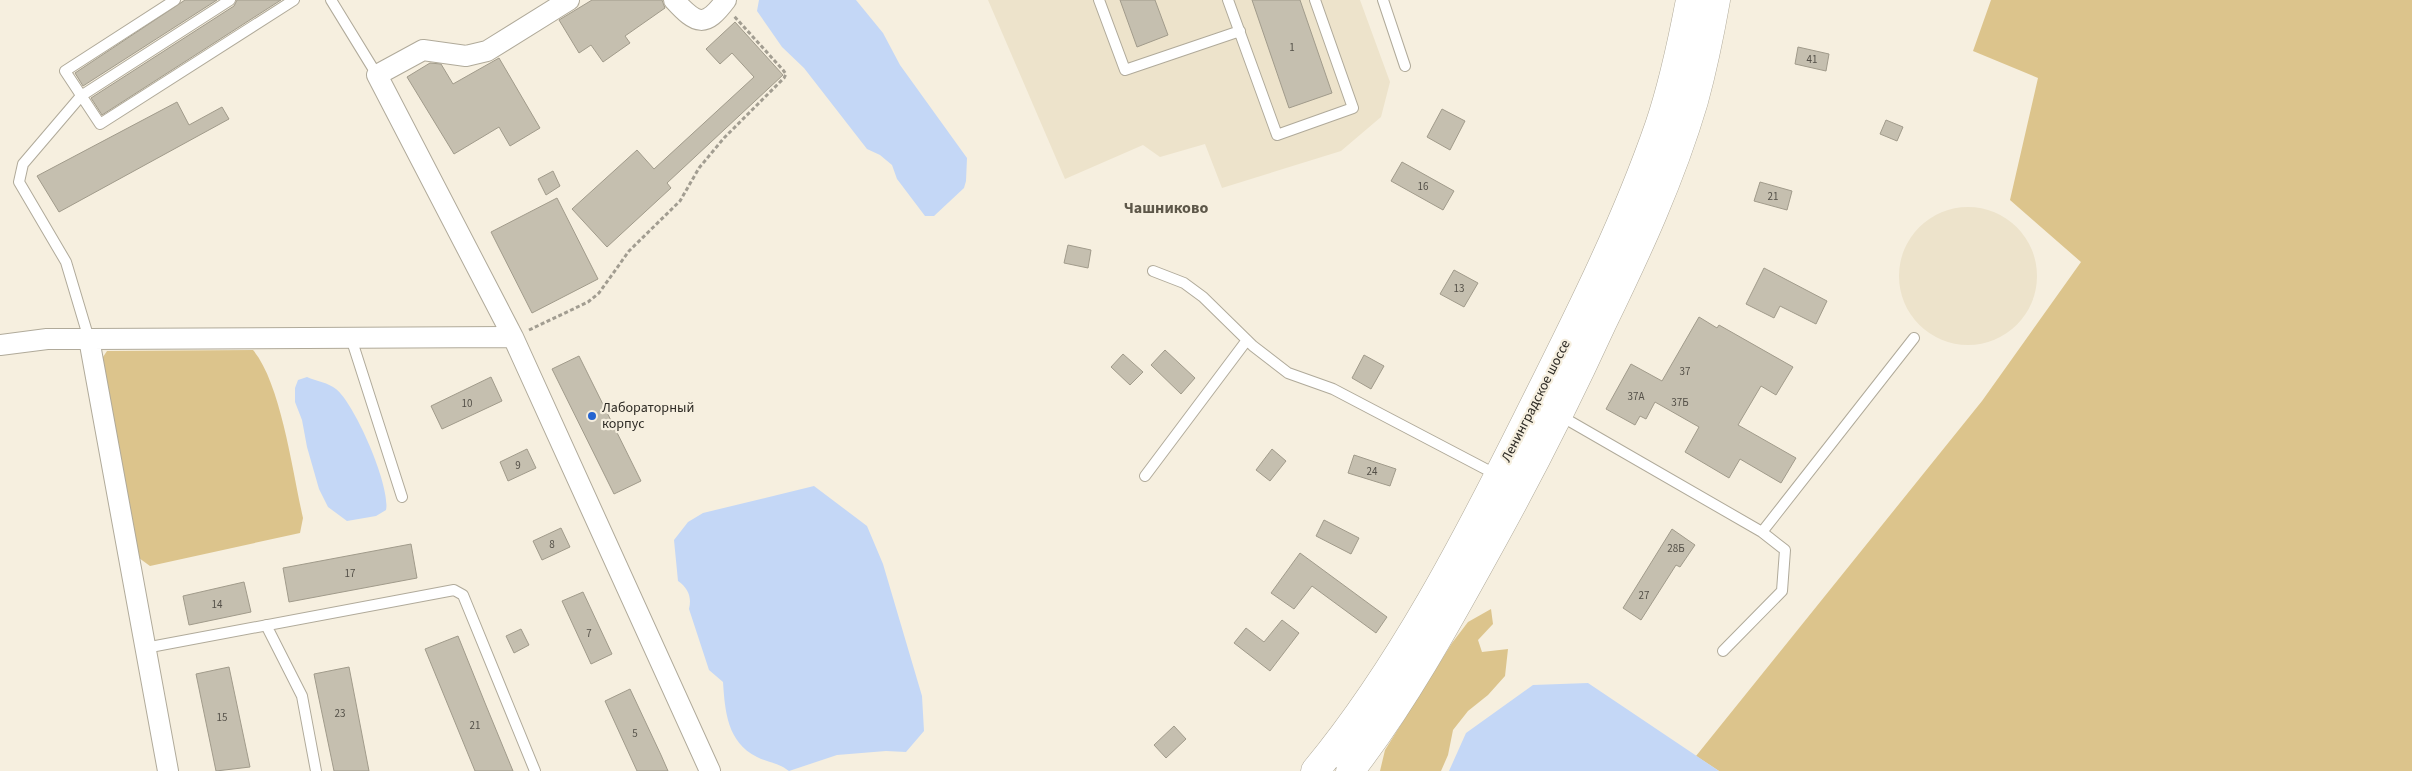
<svg xmlns="http://www.w3.org/2000/svg" width="2412" height="771" font-family="'Source Sans 3',sans-serif">
	<style>
		.built { fill: #ede3cb }
		.green { fill: #dcc48c }
		.water { fill: #c4d7f6 }
		.building { fill: #c5bfaf; stroke: #a19b8b }
		.lines { fill: none; stroke-linecap: round; stroke-linejoin: round }
		.lane-casing { stroke: #b0aa9a; stroke-width: 12 }
		.street-casing { stroke: #b0aa9a; stroke-width: 22 }
		.highway-casing { stroke: #b0aa9a; stroke-width: 29 }
		.path { stroke: #a29d91; stroke-width: 3; stroke-dasharray: 4 2.5; stroke-linecap: butt }
		.lane { stroke: #fff; stroke-width: 10 }
		.street { stroke: #fff; stroke-width: 20 }
		.highway { stroke: #fff; stroke-width: 28 }
		.poi-dot { fill: #2564d0; stroke: #f6efdf; stroke-width: 2 }
		.labels { text-anchor: middle; dominant-baseline: central; stroke-width: 4.5; stroke-linejoin: round; paint-order: stroke }
		.number-label { font-size: 11px; fill: #545048 }
		.street-label { font-size: 14px; fill: #2e2b25; stroke: #f6efdf }
		.poi-label { font-size: 14px; fill: #2e2b25; stroke: #f6efdf; text-anchor: start }
		.quarter-label { font-size: 16px; font-weight: bold; fill: #5d5749; stroke: #f6efdf }
	</style>
	<rect width="100%" height="100%" fill="#f6efdf"/>
	<!-- built -->
	<path class="built" d="M988 0H1360L1390 82 1381 117 1341 151 1222 188 1205 144 1160 157 1143 145 1065 179Z
		M1899 276a69 69 0 1 1 138 0a69 69 0 1 1-138 0Z"/>
	<!-- green -->
	<path class="green" d="M1991 0H2412V771H1719L1696 756 1982 401 2081 262 2010 200 2038 78 1973 51Z
		M253 350C281 383 293 474 303 518L300 533 150 566 139 558 101 360 107 351Z
		M1491 609 1493 624 1478 640 1482 652 1508 649 1505 676 1488 695 1468 711 1453 730 1448 755 1441 771H1380L1385 750 1452 643 1468 622Z"/>
	<!-- water -->
	<path class="water" d="M759 0H856L883 33 900 65 967 158 966 181 964 188 934 216H925L897 179 892 165 880 155 867 149 804 68 782 47 757 11Z
		M307 377C316 381 329 383 336 389 355 404 391 487 386 510L376 516 347 521 328 507 319 489 307 447 302 420 295 402V388L298 380Z
		M814 486 867 526 883 564 922 696 924 731 906 752 886 751 837 755 789 771C777 762 769 763 757 757 727 742 725 711 723 682L709 670 689 609C692 597 688 588 678 581L674 540 688 522 703 513Z
		M1588 683 1719 771H1449L1466 733 1533 685Z"/>
	<!-- building -->
	<path class="building" d="M185 0H217L83 86 75 73Z
		M237 0H281L102 115 91 98 234 6Z
		M592 0H662L665 8 625 36 630 43 603 62 591 45 579 53 559 20Z
		M1120 0H1155L1168 35 1137 47Z
		M1252 0H1300L1332 93 1289 108Z
		M735 22 783 75 667 183 671 188 607 247 572 209 637 150 654 169 754 77 732 53 720 64 706 49Z
		M1798 47 1829 54 1826 71 1795 64Z
		M499 58 540 128 510 146 499 127 454 154 407 77 430 63 441 64 453 84Z
		M177 102 189 125 222 107 229 119 59 212 37 176Z
		M1442 109 1465 121 1450 150 1427 137Z
		M1886 120 1903 127 1897 141 1880 134Z
		M1402 162 1454 191 1443 210 1391 181Z
		M553 171 560 186 546 195 538 179Z
		M1760 182 1792 191 1787 210 1754 201Z
		M557 198 598 279 532 313 491 232Z
		M1068 245 1091 250 1088 268 1064 263Z
		M1764 268 1827 301 1816 324 1780 306 1774 318 1746 304Z
		M1454 270 1478 283 1464 307 1440 294Z
		M1699 317 1717 328 1719 325 1793 367 1776 395 1761 386 1738 425 1796 458 1781 483 1740 459 1729 478 1685 452 1699 427 1655 402 1646 419 1640 416 1635 425 1606 409 1631 364 1662 381Z
		M1165 350 1195 378 1181 394 1151 365Z
		M1123 354 1143 372 1130 385 1111 367Z
		M1364 355 1384 366 1371 389 1352 378Z
		M579 356 641 481 614 494 552 369Z
		M491 377 502 401 442 429 431 406Z
		M527 449 536 468 508 481 500 462Z
		M1272 449 1286 461 1270 481 1256 470Z
		M1354 455 1396 469 1390 486 1348 473Z
		M1324 520 1359 538 1351 554 1316 536Z
		M561 528 570 547 542 560 533 541Z
		M1672 529 1695 545 1680 567 1676 565 1641 620 1623 608Z
		M411 544 417 578 289 602 283 568Z
		M1300 553 1387 617 1376 633 1312 586 1294 609 1271 593Z
		M244 582 251 612 189 625 183 596Z
		M583 592 612 654 591 664 562 601Z
		M1282 620 1299 633 1270 671 1234 643 1246 628 1264 642Z
		M521 629 529 645 514 653 506 636Z
		M458 636 485 703 513 771H475L425 649Z
		M229 667 250 767 216 771 196 674Z
		M349 667 369 771H334L318 694 314 674Z
		M630 689 661 755 668 771H637L605 701Z
		M1174 726 1186 739 1166 758 1154 745Z"/>
	<g class="lines">
		<defs>
			<path id="lane" d="M175 0 65 71 100 124 294 0
				M331 0 377 75
				M1099 0 1125 70 1240 31
				M1228 0 1277 135 1353 108 1315 0
				M1383 0 1405 66
				M1153 271 1184 283 1203 297 1253 346 1288 373 1333 389 1497 475
				M351 338 402 497
				M89 339 66 262 19 182 23 164 81 96 230 0
				M1559 415 1762 532 1785 550 1782 591 1723 651
				M1145 476 1247 340
				M1762 532 1914 338
				M266 625 302 696 316 771
				M145 648 454 590 463 595 535 771"/>
			<path id="street" d="M674 0C697 25 705 28 726 0
				M513 337 377 75 423 50 466 56 487 51 569 0
				M0 345 47 339H89
				M168 771 89 339 513 337 710 771"/>
			<path id="highway" d="M1315 771C1401 667 1467 539 1527 419 1575 323 1624 227 1659 126 1673 85 1682 42 1690 0
				M1350 771C1405 701 1452 614 1495 536 1533 467 1569 396 1602 324 1637 252 1671 179 1694 101 1703 68 1710 34 1716 0"/>
		</defs>
		<!-- lane casing -->
		<use href="#lane" class="lane-casing"/>
		<!-- street casing -->
		<use href="#street" class="street-casing"/>
		<!-- highway casing -->
		<use href="#highway" class="highway-casing"/>
		<!-- path -->
		<path class="path" d="M529 330 588 302 599 293 629 251 680 201 699 168 724 138 784 78 786 74 783 70 734 16"/>
		<!-- lane -->
		<use href="#lane" class="lane"/>
		<!-- street -->
		<use href="#street" class="street"/>
		<!-- highway -->
		<use href="#highway" class="highway"/>
	</g>
	<!-- markers -->
	<circle class="poi-dot" cx="592" cy="416" r="5"/>
	<g class="labels">
		<!-- number labels -->
		<g class="number-label">
			<text x="1292" y="47">1</text>
			<text x="1812" y="59">41</text>
			<text x="1423" y="186">16</text>
			<text x="1773" y="196">21</text>
			<text x="1459" y="288">13</text>
			<text x="1685" y="371">37</text>
			<text x="1636" y="396">37А</text>
			<text x="1680" y="402">37Б</text>
			<text x="467" y="403">10</text>
			<text x="518" y="465">9</text>
			<text x="1372" y="471">24</text>
			<text x="552" y="544">8</text>
			<text x="1676" y="548">28Б</text>
			<text x="350" y="573">17</text>
			<text x="1644" y="595">27</text>
			<text x="217" y="604">14</text>
			<text x="589" y="633">7</text>
			<text x="340" y="713">23</text>
			<text x="222" y="717">15</text>
			<text x="475" y="725">21</text>
			<text x="635" y="733">5</text>
		</g>
		<!-- street labels -->
		<g class="street-label">
			<text transform="translate(1536 401) rotate(-63)">Ленинградское шоссе</text>
		</g>
		<!-- poi labels -->
		<g class="poi-label">
			<text x="602" y="408">Лабораторный<tspan x="602" dy="16">корпус</tspan></text>
		</g>
		<!-- quarter labels -->
		<g class="quarter-label">
			<text x="1166" y="208">Чашниково</text>
		</g>
	</g>
</svg>
